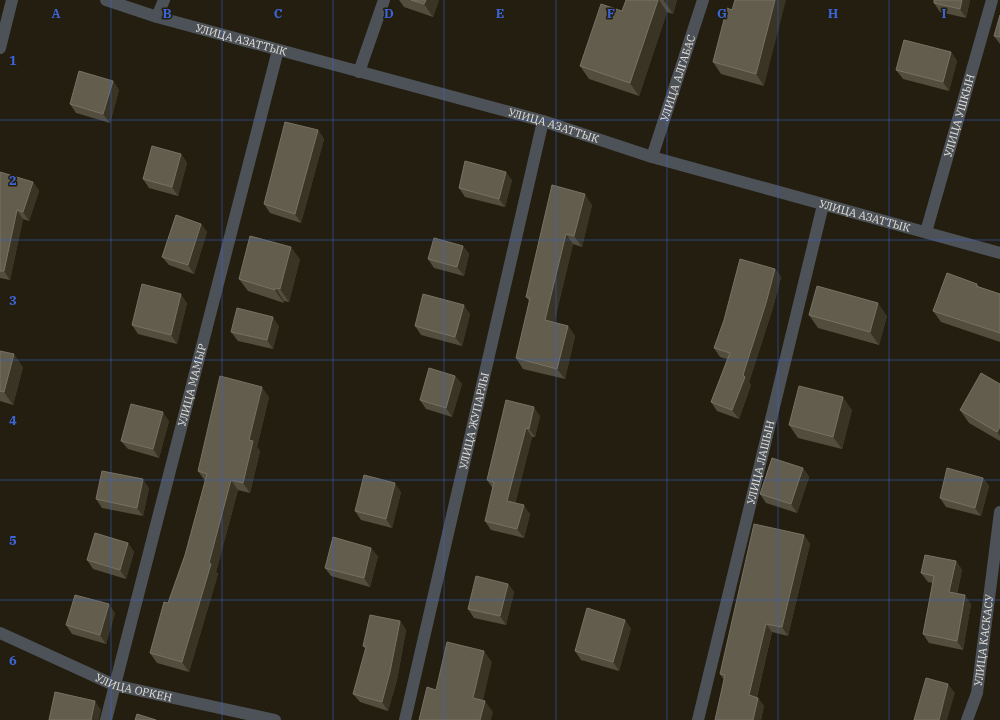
<svg xmlns="http://www.w3.org/2000/svg" width="1000" height="720" font-family="'IBM Plex Serif',serif">
	<style>
		.lines { fill: none; stroke-linecap: round; stroke-linejoin: round }
		.minor { stroke: #4d5258; stroke-width: 12 }
		.wall { fill: #534d3e }
		.shaded-wall { fill: #393424 }
		.building { fill: #635d4e; stroke: #777264 }
		.grid { fill: none; stroke: #3b64d8; stroke-width: 1; stroke-opacity: 0.55 }
		.labels { text-anchor: middle; dominant-baseline: central; stroke-width: 3; stroke-linejoin: round; paint-order: stroke }
		.street-label { font-size: 11px; fill: #e5e1d8; stroke: #231e0f }
		.grid-label { font-size: 13px; text-anchor: middle; font-weight: bold; fill: #3b64d8; stroke: #231e0f; stroke-width: 3; stroke-linejoin: round; paint-order: stroke }
	</style>
	<rect width="100%" height="100%" fill="#231e0f"/>
	<g class="lines">
		<!-- minor -->
		<g class="minor">
			<path id="s1" d="M106 0 157 17 543 121 652 157 1000 253"/>
			<path d="M157 17 164 0"/>
			<path d="M0 48 12 0"/>
			<path d="M359 72 384 0"/>
			<path id="s2" d="M652 157 703 0"/>
			<path id="s3" d="M926 232 992 0"/>
			<path id="s4" d="M0 633 114 685 275 720"/>
			<path id="s5" d="M106 720 278 50"/>
			<path id="s6" d="M405 720 543 121"/>
			<path id="s7" d="M698 720 823 205"/>
			<path id="s8" d="M967 720 977 693 1000 512"/>
		</g>
	</g>
	<!-- wall -->
	<path class="wall" d="M399 0H439L433 17 404 7Z
		M626 0H677L673 14 667 12 639 96 589 79 580 66 622 11Z
		M934 0H970L966 18 940 12 934 3Z
		M727 8 764 86 721 74 713 62Z
		M1000 15V44L994 36Z
		M951 52 957 61 949 91 903 79 896 70Z
		M113 81 119 90 110 123 76 113 70 104Z
		M318 130 324 139 301 223 270 213 264 204Z
		M181 154 187 163 178 196 149 188 143 179Z
		M0 172 33 182 39 191 29 221 23 219 10 280 0 278Z
		M512 180 505 207 465 197 459 188Z
		M552 185 592 205 582 247 573 244 554 323 568 326 575 336 565 379 523 369 516 358 530 302 526 297Z
		M201 224 207 232 194 274 169 265 162 257Z
		M463 246 469 254 464 276 434 268 428 259Z
		M300 259 289 302 284 301V303L248 291 239 279Z
		M775 269 781 277 772 311 749 382 751 385 739 419 717 411 711 402 727 359 720 357 714 348Z
		M977 284 979 287 1000 294V342L941 322 933 311Z
		M187 303 177 344 138 334 132 325Z
		M470 314 462 346 421 335 415 326Z
		M809 315 887 316 879 345 818 328Z
		M279 326 273 349 238 341 231 332Z
		M0 351 23 367 13 405 0 401Z
		M455 376 462 384 452 417 426 409 420 400Z
		M1000 384V441L969 423 960 410Z
		M269 397 257 447 260 451 250 493 238 490 216 572 218 574 189 672 157 663 150 653 185 555 205 481 198 471Z
		M506 400 540 416 535 437H532L515 503 530 514 524 538 491 530 485 521 493 489 487 480Z
		M852 410 842 449 798 438 789 425Z
		M169 421 159 458 128 449 121 441Z
		M803 468 809 477 797 513 766 503 760 494Z
		M983 478 989 486 981 516 946 507 940 498Z
		M149 488 143 516 102 508 96 499Z
		M401 492 392 528 361 520 355 511Z
		M804 535 810 544 788 636 772 632 757 697 764 706 761 720H715L724 680 720 674Z
		M128 543 134 552 126 579 93 569 87 560Z
		M378 556 370 587 331 576 325 568Z
		M956 561 962 570 957 594 971 604 963 650 929 643 923 634 933 583 928 582 921 573Z
		M508 584 514 592 506 625 474 618 468 609Z
		M115 613 106 644 72 634 66 625Z
		M400 621 406 630 397 680 388 711 360 702 353 694 366 649 363 646Z
		M631 628 619 671 581 660 575 651Z"/>
	<!-- shaded-wall -->
	<path class="shaded-wall" d="M426 0H439L433 17 424 4Z
		M658 0H659L667 12 639 96 630 83Z
		M664 0H677L673 14 664 1Z
		M775 0H786L764 86 756 74Z
		M962 0H970L966 18 960 9Z
		M951 52 957 61 949 91 943 82Z
		M113 81 119 90 110 123 103 114Z
		M318 130 324 139 301 223 295 214Z
		M181 154 187 163 178 196 172 187Z
		M506 172 512 180 505 207 499 199Z
		M33 182 39 191 29 221 23 212Z
		M585 194 592 205 582 247 574 236Z
		M17 210 23 219 10 280 4 271Z
		M201 224 207 232 194 274 188 265Z
		M566 234 573 244 552 331 545 320Z
		M463 246 469 254 464 276 457 267Z
		M291 247 300 259 289 302 280 289Z
		M775 269 781 277 772 311 749 382 751 385 739 419 732 410Z
		M276 288 284 301V303L275 290Z
		M181 294 187 303 177 344 171 335Z
		M878 303 887 316 879 345 870 332Z
		M464 305 470 314 462 346 455 337Z
		M273 317 279 326 273 349 267 340Z
		M568 326 575 336 565 379 557 369Z
		M14 354 23 367 13 405 4 392Z
		M455 376 462 384 452 417 446 408Z
		M262 387 269 397 257 447 260 451 250 493 243 483 249 440Z
		M843 397 852 410 842 449 833 437Z
		M534 407 540 416 535 437 529 429Z
		M163 412 169 421 159 458 153 449Z
		M1000 427V436L997 432Z
		M526 428 532 437 514 510 507 501Z
		M803 468 809 477 797 513 791 504Z
		M983 478 989 486 981 516 975 508Z
		M143 479 149 488 143 516 137 508Z
		M231 480 238 490 216 572 218 574 189 672 182 662Z
		M395 483 401 492 392 528 386 519Z
		M524 505 530 514 524 538 517 529Z
		M804 535 810 544 788 636 782 627Z
		M128 543 134 552 126 579 120 570Z
		M371 548 378 556 370 587 364 578Z
		M956 561 962 570 955 601 949 592Z
		M508 584 514 592 506 625 500 616Z
		M965 595 971 604 963 650 957 641Z
		M109 604 115 613 106 644 100 635Z
		M625 620 631 628 619 671 613 662Z
		M400 621 406 630 397 680 388 711 382 702Z
		M766 624 772 632 755 704 749 695Z
		M484 651 492 662 481 709 473 698Z
		M948 684 955 693 947 720H939Z
		M758 698 764 706 761 720H753Z
		M95 701 101 710 99 720H91Z
		M485 701 493 712 491 720H480Z"/>
	<!-- building -->
	<path class="building" d="M411 0H426L424 4Z
		M626 0H658L630 83 580 66 601 4 622 11Z
		M735 0H775L756 74 713 62 727 8 732 10Z
		M934 0H962L960 9 934 3Z
		M1000 15V37L994 36Z
		M904 40 951 52 943 82 896 70Z
		M79 71 113 81 103 114 70 104Z
		M285 122 318 130 295 214 264 204Z
		M152 146 181 154 172 187 143 179Z
		M465 161 506 172 499 199 459 188Z
		M0 172 33 182 23 212 17 210 4 271H0Z
		M552 185 585 194 574 236 566 234 545 320 568 326 557 369 516 358 530 298 526 297Z
		M176 215 201 224 188 265 162 257Z
		M250 236 291 247 280 289 276 288 275 290 239 279Z
		M434 238 463 246 457 267 428 259Z
		M740 259 775 269 766 303 743 375 745 377 732 410 711 402 730 353 714 348 724 320Z
		M947 273 977 284 976 286 1000 294V333L933 311Z
		M142 284 181 294 171 335 132 325Z
		M817 286 878 303 870 332 809 315Z
		M423 294 464 305 455 337 415 326Z
		M237 308 273 317 267 340 231 332Z
		M0 351 14 354 4 392 0 391Z
		M429 368 455 376 446 408 420 400Z
		M981 373 1000 384V427L997 432 960 410Z
		M220 376 262 387 249 440 253 441 243 483 231 480 209 563 211 564 182 662 150 653 164 602 168 603 185 555 207 474 198 471Z
		M799 386 843 397 833 437 789 425Z
		M506 400 534 407 529 429 526 428 507 501 524 505 517 529 485 521 494 482 487 480Z
		M131 404 163 412 153 449 121 441Z
		M772 458 803 468 791 504 760 494Z
		M947 468 983 478 975 508 940 498Z
		M102 471 143 479 137 508 96 499Z
		M364 475 395 483 386 519 355 511Z
		M754 524 804 535 782 627 766 624 749 695 758 698 753 720H715L725 675 720 674Z
		M95 533 128 543 120 570 87 560Z
		M333 537 371 548 364 578 325 568Z
		M925 555 956 561 949 592 965 595 957 641 923 634 934 576 921 573Z
		M476 576 508 584 500 616 468 609Z
		M75 595 109 604 100 635 66 625Z
		M587 608 625 620 613 662 575 651Z
		M370 615 400 621 390 672 382 702 353 694 366 647 363 646Z
		M447 642 484 651 473 698 485 701 480 720H419L427 687 436 690Z
		M926 678 948 684 939 720H914Z
		M55 692 95 701 91 720H49Z
		M137 714 156 720H135Z"/>
	<!-- grid -->
	<path class="grid" d="M111 0V720M222 0V720M333 0V720M444 0V720M556 0V720M667 0V720M778 0V720M889 0V720M0 120H1000M0 240H1000M0 360H1000M0 480H1000M0 600H1000"/>
	<g class="labels">
		<!-- street labels -->
		<g class="street-label">
			<text stroke="none"><textPath href="#s1" startOffset="141">УЛИЦА АЗАТТЫК</textPath></text>
			<text stroke="none"><textPath href="#s2" startOffset="83">УЛИЦА АЛГАБАС</textPath></text>
			<text stroke="none"><textPath href="#s3" startOffset="121">УЛИЦА УШКЫН</textPath></text>
			<text stroke="none"><textPath href="#s1" startOffset="465">УЛИЦА АЗАТТЫК</textPath></text>
			<text stroke="none"><textPath href="#s1" startOffset="789">УЛИЦА АЗАТТЫК</textPath></text>
			<text stroke="none"><textPath href="#s5" startOffset="346">УЛИЦА МАМЫР</textPath></text>
			<text stroke="none"><textPath href="#s6" startOffset="307">УЛИЦА ЖУПАРЛЫ</textPath></text>
			<text stroke="none"><textPath href="#s7" startOffset="265">УЛИЦА ЛАШЫН</textPath></text>
			<text stroke="none"><textPath href="#s8" startOffset="82">УЛИЦА КАСКАСУ</textPath></text>
			<text stroke="none"><textPath href="#s4" startOffset="145">УЛИЦА ОРКЕН</textPath></text>
		</g>
	</g>
	<g class="grid-label">
		<text x="56" y="18">A</text>
		<text x="167" y="18">B</text>
		<text x="278" y="18">C</text>
		<text x="389" y="18">D</text>
		<text x="500" y="18">E</text>
		<text x="611" y="18">F</text>
		<text x="722" y="18">G</text>
		<text x="833" y="18">H</text>
		<text x="944" y="18">I</text>
		<text x="13" y="65">1</text>
		<text x="13" y="185">2</text>
		<text x="13" y="305">3</text>
		<text x="13" y="425">4</text>
		<text x="13" y="545">5</text>
		<text x="13" y="665">6</text>
	</g>
</svg>
